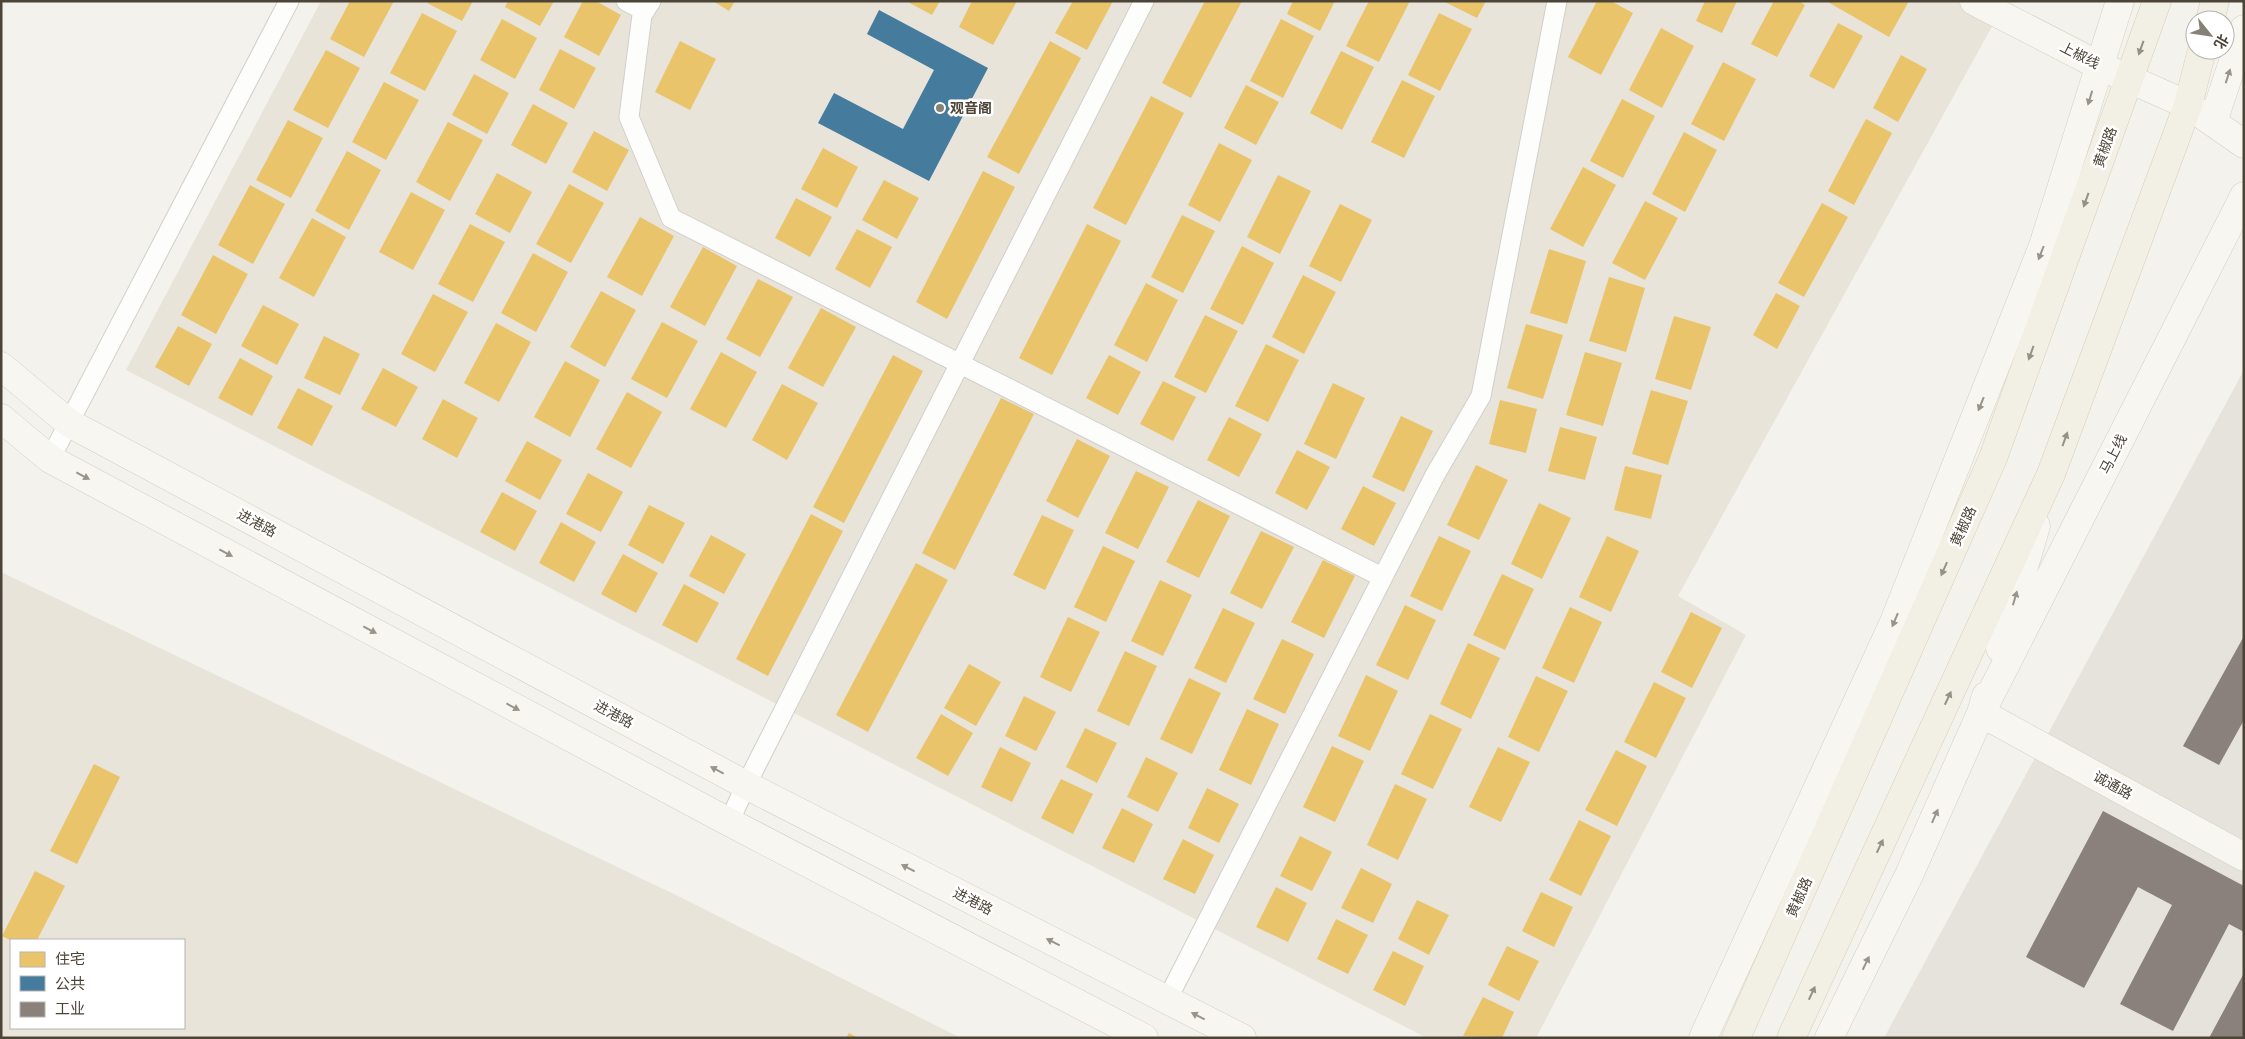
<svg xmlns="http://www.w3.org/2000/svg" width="2245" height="1039" font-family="'Archivo Narrow','Noto Sans SC',sans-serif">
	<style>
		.residential { fill: #e8e4da; fill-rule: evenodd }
		.industrial { fill: #e6e2dc }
		.homes { fill: #e9c46a }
		.public { fill: #457b9d }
		.industry { fill: #8a817c }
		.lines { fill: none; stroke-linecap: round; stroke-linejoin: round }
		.street-casing { stroke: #d1cfca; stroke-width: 21 }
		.secondary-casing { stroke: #d3cfc3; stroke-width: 29 }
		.primary-casing { stroke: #d8cfb8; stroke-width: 29 }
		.street { stroke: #fdfdfc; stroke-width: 19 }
		.secondary { stroke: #f7f6f0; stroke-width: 28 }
		.primary { stroke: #f2efe5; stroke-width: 28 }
		.oneway { fill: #979185 }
		.oneway2 { fill: #99948a }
		.poi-dot { fill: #868177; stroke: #fff; stroke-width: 2 }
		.labels { text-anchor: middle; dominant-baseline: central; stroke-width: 5; stroke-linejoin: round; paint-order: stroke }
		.street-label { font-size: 14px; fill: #4c4437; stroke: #fff }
		.poi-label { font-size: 14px; font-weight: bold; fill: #4c4437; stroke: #fff; text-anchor: start }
	</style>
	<rect width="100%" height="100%" fill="#f3f2ed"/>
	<!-- residential -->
	<path class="residential" d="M321 1H2006L1678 596 1746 635 1536 1038H1427L126 370Z
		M1 572 678 896 961 1038H1ZM11 940H184V1028H11Z"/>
	<!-- industrial -->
	<path class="industrial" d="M2244 370V1038H1884Z"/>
	<!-- homes -->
	<path class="homes" d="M350 1H394L364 57 330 39Z
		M428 1H473L462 21 427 3Z
		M508 1H554L540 26 505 7Z
		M583 1H596L621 15 599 56 564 37Z
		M713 1H735L729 11Z
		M906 1H940L932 15Z
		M972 1H1017L993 45 959 27Z
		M1073 1H1113L1087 50 1055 33Z
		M1205 1H1242L1191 98 1162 83Z
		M1293 1H1335L1320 31 1287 14Z
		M1369 1H1410L1379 62 1346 46Z
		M1443 1H1486L1477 18Z
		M1597 1H1611L1633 13 1601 75 1568 57Z
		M1705 1H1737L1722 33 1696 21Z
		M1774 1H1799L1805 5 1777 57 1751 44Z
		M1826 1H1909L1889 37Z
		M422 13 457 31 425 91 390 73Z
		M1439 13 1472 29 1440 91 1408 75Z
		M502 19 537 38 515 79 480 60Z
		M1281 19 1314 36 1283 98 1250 81Z
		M1838 23 1863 36 1834 89 1809 76Z
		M1661 28 1694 46 1662 108 1629 90Z
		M680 41 716 59 690 110 655 92Z
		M1050 41 1081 58 1019 174 987 157Z
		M560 49 596 68 574 109 539 90Z
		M326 50 360 68 328 128 293 110Z
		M1341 51 1374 67 1342 130 1310 113Z
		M1901 55 1927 69 1898 122 1873 108Z
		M1723 62 1756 79 1724 141 1691 124Z
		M474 74 509 93 487 134 452 115Z
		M1402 80 1435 96 1404 158 1371 142Z
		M384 82 419 100 386 160 352 142Z
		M1246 85 1279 102 1256 145 1224 128Z
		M1151 96 1184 113 1126 225 1093 208Z
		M1622 99 1655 116 1623 178 1590 161Z
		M533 104 568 123 546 164 511 145Z
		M1866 119 1892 133 1854 205 1828 191Z
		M288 120 323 138 291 198 256 180Z
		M448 122 483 140 450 201 416 182Z
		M594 131 629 150 607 191 572 172Z
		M1684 132 1717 150 1685 212 1652 194Z
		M1219 143 1252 160 1220 222 1188 205Z
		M823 148 858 167 837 208 801 189Z
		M347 151 381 170 349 230 315 211Z
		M1583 167 1616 185 1583 247 1550 229Z
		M983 171 1015 187 947 319 916 302Z
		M497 173 532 192 510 233 475 214Z
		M1278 175 1311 191 1280 254 1247 237Z
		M884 180 919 198 897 239 862 220Z
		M569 184 604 203 571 263 536 244Z
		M250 185 285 204 253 264 218 245Z
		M411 192 445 210 413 270 379 252Z
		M796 198 832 217 810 257 775 238Z
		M1645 201 1678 218 1645 280 1612 263Z
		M1822 203 1848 217 1804 297 1778 283Z
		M1340 204 1372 220 1341 282 1309 266Z
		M1182 215 1215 231 1183 293 1151 277Z
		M640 217 674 236 642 296 607 277Z
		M312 218 346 237 314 297 279 278Z
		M470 224 505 242 473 302 438 284Z
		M1087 224 1121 241 1052 375 1019 358Z
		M857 229 892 247 870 288 835 269Z
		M1242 246 1274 263 1243 325 1210 309Z
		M703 247 737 266 705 326 670 307Z
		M1549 249 1586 261 1567 324 1530 313Z
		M533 253 568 272 536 332 501 313Z
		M213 255 248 274 216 334 181 315Z
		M1303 275 1336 292 1304 354 1272 337Z
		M1609 277 1645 288 1626 352 1589 341Z
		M758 279 793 297 760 357 726 339Z
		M1146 283 1178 300 1147 362 1114 345Z
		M601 291 636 310 605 367 570 347Z
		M1776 293 1800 306 1777 349 1753 335Z
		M433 294 468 312 435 372 401 354Z
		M263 305 299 324 277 365 241 346Z
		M821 308 856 327 823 387 788 368Z
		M1205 315 1238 331 1206 393 1174 377Z
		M1674 316 1711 327 1691 390 1655 379Z
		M662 322 698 341 667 398 631 379Z
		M496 323 531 342 499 402 464 383Z
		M1526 324 1563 335 1543 399 1507 388Z
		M178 326 212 344 189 386 155 367Z
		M324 336 360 354 340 395 304 378Z
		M1266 344 1299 360 1268 422 1235 406Z
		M721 352 757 372 726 428 690 409Z
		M1585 352 1622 363 1603 426 1566 415Z
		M893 355 923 371 844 523 813 507Z
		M1109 355 1141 372 1118 415 1086 398Z
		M240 358 273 376 252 416 218 398Z
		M565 361 600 380 570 437 534 417Z
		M383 368 418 387 396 427 361 409Z
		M1163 381 1196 397 1173 441 1140 424Z
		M1333 383 1365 398 1336 459 1304 444Z
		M782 384 818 403 787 460 752 440Z
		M298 388 333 406 312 446 277 428Z
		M1651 390 1688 401 1668 465 1632 454Z
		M627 392 662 412 631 468 596 449Z
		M1001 398 1034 414 955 570 922 553Z
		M443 399 478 418 457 458 422 439Z
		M1500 400 1537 409 1526 453 1489 444Z
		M1401 416 1433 431 1404 492 1372 477Z
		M1229 417 1262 434 1239 477 1207 460Z
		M1560 427 1597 437 1585 480 1548 471Z
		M1077 439 1110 456 1078 518 1046 501Z
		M527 441 562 460 540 500 505 481Z
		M1297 450 1330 467 1307 510 1275 493Z
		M1476 465 1508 480 1479 540 1447 525Z
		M1625 466 1662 475 1651 519 1614 510Z
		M1136 471 1169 487 1138 549 1105 533Z
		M588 473 623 492 601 532 566 514Z
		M1363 486 1396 503 1374 546 1341 529Z
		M502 492 537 511 515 551 480 532Z
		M1198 500 1230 516 1199 578 1166 562Z
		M1539 503 1571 518 1542 579 1511 564Z
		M649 505 685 523 663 564 628 545Z
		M811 514 843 531 768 676 736 659Z
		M1042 515 1074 530 1045 590 1013 575Z
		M561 522 596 542 574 582 539 563Z
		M1261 531 1294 547 1262 609 1230 593Z
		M711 535 746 554 724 594 689 576Z
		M1439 536 1471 551 1442 611 1410 596Z
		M1607 536 1639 551 1611 612 1579 597Z
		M1103 546 1135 561 1106 622 1074 607Z
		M623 554 658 573 636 613 601 594Z
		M1323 560 1355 576 1324 638 1291 622Z
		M916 563 948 580 868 732 836 715Z
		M1502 574 1534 589 1505 650 1473 635Z
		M1160 580 1192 595 1163 656 1131 641Z
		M684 584 719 603 697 643 662 625Z
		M1405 605 1436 620 1408 680 1376 665Z
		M1570 607 1602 622 1574 683 1542 668Z
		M1223 608 1255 623 1226 683 1194 668Z
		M1691 612 1722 628 1692 688 1661 672Z
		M1068 617 1100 632 1071 692 1040 677Z
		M1282 639 1314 654 1285 714 1253 699Z
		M1468 643 1500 658 1471 719 1440 704Z
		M1125 651 1157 666 1129 726 1097 711Z
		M969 664 1001 682 976 726 944 708Z
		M1366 675 1398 691 1370 751 1338 736Z
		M1536 676 1568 691 1539 752 1508 737Z
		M1189 678 1221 693 1192 754 1160 739Z
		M1654 682 1686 698 1656 758 1624 742Z
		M1024 696 1056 712 1036 751 1005 736Z
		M1247 709 1279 724 1251 785 1219 770Z
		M941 714 973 733 948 776 916 758Z
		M1430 714 1462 729 1433 789 1401 774Z
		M1085 728 1117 743 1097 783 1066 767Z
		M1332 746 1364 761 1335 822 1303 807Z
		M1000 747 1031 763 1012 802 981 787Z
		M1498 747 1530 762 1501 822 1469 807Z
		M1616 750 1647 766 1617 826 1585 810Z
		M1146 757 1178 773 1158 812 1127 797Z
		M94 764 120 777 77 864 50 851Z
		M1061 779 1093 794 1073 834 1041 818Z
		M1395 784 1427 799 1398 860 1367 845Z
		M1207 788 1239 804 1219 843 1188 828Z
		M1122 808 1153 824 1134 863 1102 848Z
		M1579 820 1611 836 1581 896 1549 880Z
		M1300 836 1332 852 1312 891 1280 876Z
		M1183 839 1214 855 1195 894 1163 879Z
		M1361 868 1392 884 1373 923 1341 908Z
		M35 871 65 886 37 940H10L2 936Z
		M1276 887 1307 903 1288 942 1256 927Z
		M1541 892 1573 907 1554 947 1522 931Z
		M1417 900 1449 915 1429 955 1398 939Z
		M1336 919 1368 935 1348 974 1317 959Z
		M1507 946 1539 961 1519 1001 1488 985Z
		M1393 951 1424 966 1405 1006 1373 990Z
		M1483 997 1514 1012 1502 1038 1463 1036Z
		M849 1033 858 1038H846Z"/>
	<!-- public -->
	<path class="public" d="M879 10 988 68 929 181 818 123 834 93 903 129 934 70 867 34Z"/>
	<!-- industry -->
	<path class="industry" d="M2244 636V720L2219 765 2183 746Z
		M2103 811 2244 886V932L2229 924 2173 1031 2120 1004 2172 905 2138 887 2084 988 2026 957Z
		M2244 973V1038H2209Z"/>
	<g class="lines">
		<defs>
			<path id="street" d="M626 1 645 11
				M651 1 642 15 629 117 671 218 1382 577
				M50 459 289 1
				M729 822 746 785 1144 1
				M1167 1000 1435 475 1481 396 1557 1"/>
			<path id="secondary" d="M1974 1 2100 66 2188 105 2244 144
				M2213 122 2244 29
				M2244 196 1981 713 2244 857
				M1 366 69 423 746 785 1242 1038
				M1 418 50 459 729 822 1144 1038
				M2000 648 2036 526
				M1703 1038 1894 622 2043 246 2120 1
				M1829 1038 1909 875 1981 713 1986 696"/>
			<path id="primary" d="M2210 20 2215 1
				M1736 1038 1993 458 2157 1
				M1791 1038 2051 474 2188 105 2202 50"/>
		</defs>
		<!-- street casing -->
		<use href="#street" class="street-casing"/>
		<!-- secondary casing -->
		<use href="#secondary" class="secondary-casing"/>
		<!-- primary casing -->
		<use href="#primary" class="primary-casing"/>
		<!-- street -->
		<use href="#street" class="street"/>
		<!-- secondary -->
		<use href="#secondary" class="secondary"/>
		<!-- primary -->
		<use href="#primary" class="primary"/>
	</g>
	<!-- one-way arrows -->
	<defs><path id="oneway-solid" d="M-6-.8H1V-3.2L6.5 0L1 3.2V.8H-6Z" transform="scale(1.25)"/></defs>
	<g class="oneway">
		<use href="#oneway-solid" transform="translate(2141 48) rotate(110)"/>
		<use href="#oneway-solid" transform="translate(2086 200) rotate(110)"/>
		<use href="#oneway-solid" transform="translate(2031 353) rotate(110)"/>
		<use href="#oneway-solid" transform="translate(2065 439) rotate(-70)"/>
		<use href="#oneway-solid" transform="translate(1944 569) rotate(114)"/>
		<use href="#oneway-solid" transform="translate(1948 698) rotate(-65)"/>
		<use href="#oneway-solid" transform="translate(1880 846) rotate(-65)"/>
		<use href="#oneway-solid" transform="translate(1812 993) rotate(-65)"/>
	</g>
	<g class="oneway2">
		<use href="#oneway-solid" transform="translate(2228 76) rotate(-72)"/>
		<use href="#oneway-solid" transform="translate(2090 98) rotate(107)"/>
		<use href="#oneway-solid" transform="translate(2041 253) rotate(111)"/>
		<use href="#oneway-solid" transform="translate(1981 404) rotate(112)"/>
		<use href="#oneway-solid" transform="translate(83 476) rotate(28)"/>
		<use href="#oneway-solid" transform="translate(226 553) rotate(28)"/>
		<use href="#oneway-solid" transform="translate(2015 598) rotate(-74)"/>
		<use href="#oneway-solid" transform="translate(1895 620) rotate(113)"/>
		<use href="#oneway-solid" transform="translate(370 630) rotate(28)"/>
		<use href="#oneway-solid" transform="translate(513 707) rotate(28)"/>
		<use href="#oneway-solid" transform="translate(717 770) rotate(-152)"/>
		<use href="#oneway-solid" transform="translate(1935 816) rotate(-66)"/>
		<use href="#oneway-solid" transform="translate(908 868) rotate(-153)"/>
		<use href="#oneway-solid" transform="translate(1053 942) rotate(-153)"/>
		<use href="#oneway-solid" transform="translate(1866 963) rotate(-64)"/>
		<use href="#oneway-solid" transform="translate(1198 1016) rotate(-153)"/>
	</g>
	<!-- markers -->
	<circle class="poi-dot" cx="940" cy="108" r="5"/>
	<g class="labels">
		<!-- street labels -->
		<g class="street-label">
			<text transform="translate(2080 55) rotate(27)">上椒线</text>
			<text transform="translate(2105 147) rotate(-70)">黄椒路</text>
			<text transform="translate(2113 454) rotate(-63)">马上线</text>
			<text transform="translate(257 523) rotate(28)">进港路</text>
			<text transform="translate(1963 526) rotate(-66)">黄椒路</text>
			<text transform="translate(614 714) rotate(28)">进港路</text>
			<text transform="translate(2113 785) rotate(29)">诚通路</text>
			<text transform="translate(1799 897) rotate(-66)">黄椒路</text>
			<text transform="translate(973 901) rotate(27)">进港路</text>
		</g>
		<!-- poi labels -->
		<g class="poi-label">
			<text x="950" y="108">观音阁</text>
		</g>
	</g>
	<!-- border -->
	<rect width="2245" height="1039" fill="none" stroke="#4c4437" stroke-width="5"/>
	<!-- legend -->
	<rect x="10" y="939" width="175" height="90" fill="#ffffff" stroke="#b7b4af"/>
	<rect x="20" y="952" width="25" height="15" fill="#e9c46a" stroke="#b7b4af"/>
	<text x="55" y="964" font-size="15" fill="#4c4437">住宅</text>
	<rect x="20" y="976" width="25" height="15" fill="#457b9d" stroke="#b7b4af"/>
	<text x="55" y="989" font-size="15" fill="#4c4437">公共</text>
	<rect x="20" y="1002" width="25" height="15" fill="#8a817c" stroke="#b7b4af"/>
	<text x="55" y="1014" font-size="15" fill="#4c4437">工业</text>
	<!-- north arrow -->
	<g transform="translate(2210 35) rotate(120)"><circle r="24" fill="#ffffff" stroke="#b7b4af"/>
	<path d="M0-4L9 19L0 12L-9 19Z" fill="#868177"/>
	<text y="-8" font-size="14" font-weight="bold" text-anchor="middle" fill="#4c4437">北</text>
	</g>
</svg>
